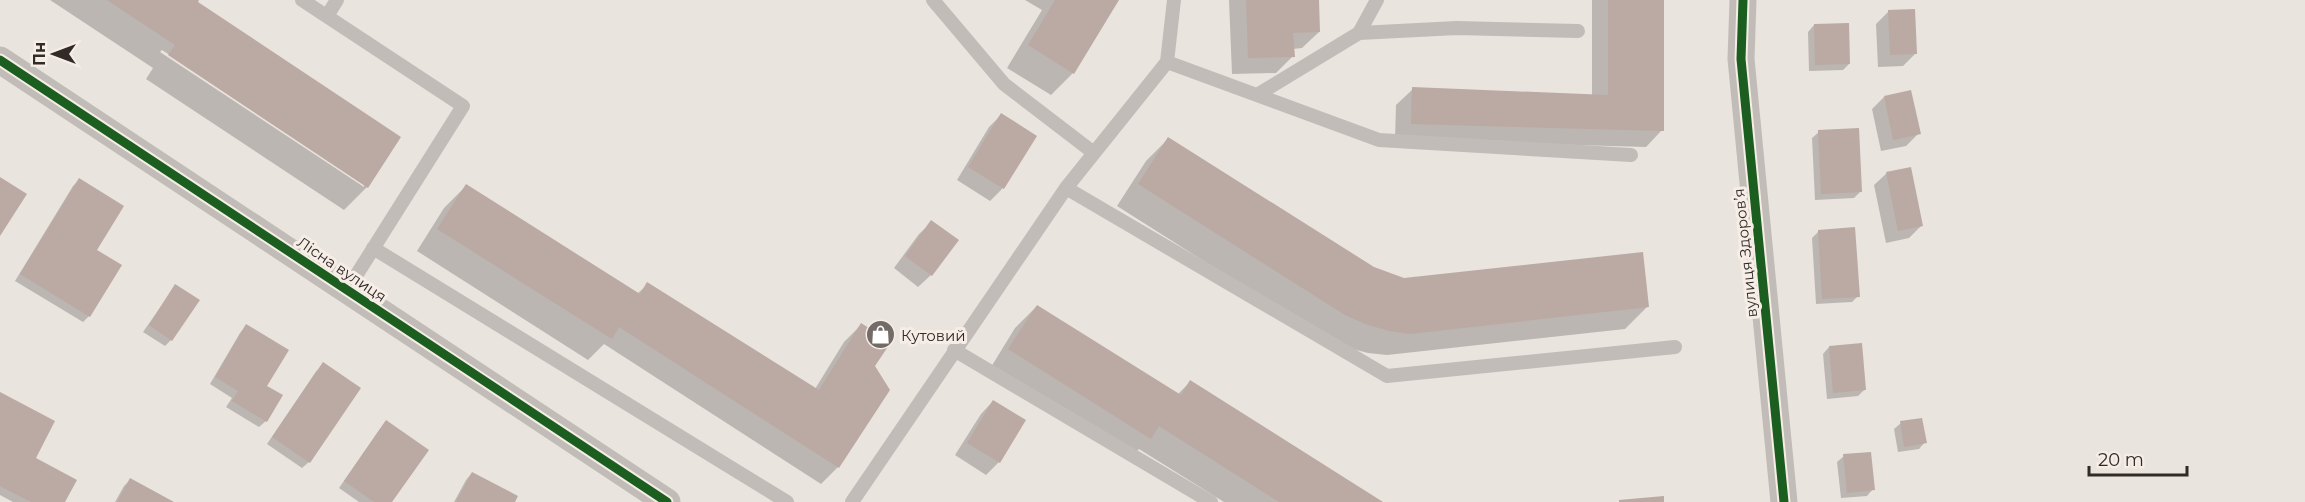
<svg xmlns="http://www.w3.org/2000/svg" width="2305" height="502" font-family="Montserrat,sans-serif">
	<style>
		.shadow { fill: #0003; fill-rule: evenodd }
		.building { fill: #bba9a3 }
		.lines { fill: none; stroke-linecap: round; stroke-linejoin: round }
		.lane { stroke: #c2bcb8; stroke-width: 14 }
		.street { stroke: #c2bcb8; stroke-width: 27 }
		.cycleway-casing { stroke: #f6eee6; stroke-width: 13 }
		.cycleway { stroke: #1b5e20; stroke-width: 9 }
		.labels { text-anchor: middle; dominant-baseline: central; stroke-width: 6; stroke-linejoin: round; paint-order: stroke }
		.street-label { font-size: 15px; fill: #322a27; stroke: #f6eee6 }
		.poi-label { font-size: 15px; fill: #322a27; stroke: #f6eee6; text-anchor: start }
	</style>
	<rect width="100%" height="100%" fill="#eae4de"/>
	<!-- shadow -->
	<path class="shadow" d="M50 0H197L196 2 399 137 367 187 344 210 146 79 153 68ZM162 50 364 183V187L160 52Z
		M1025 0H1117L1073 73 1051 95 1007 68 1042 10Z
		M1229 0H1317L1319 32 1302 48 1293 49V56L1276 73 1232 74Z
		M1592 0H1663L1662 130 1646 147 1395 140 1396 105 1413 89 1592 96Z
		M1889 11 1915 54 1903 66 1878 67 1876 24Z
		M1814 25 1849 64 1843 70 1809 71 1808 32Z
		M1884 97 1919 133 1906 146 1881 151 1872 109Z
		M1001 115 1035 136 1002 189 990 201 957 180 989 127Z
		M1819 132 1860 192 1854 198 1815 200 1812 138Z
		M1168 139 1374 269 1404 280 1647 307 1625 329 1387 355 1368 353 1345 347 1322 336 1117 206 1146 161Z
		M1887 173 1921 226 1909 238 1886 243 1874 185Z
		M79 180 89 316 83 322 15 281 73 186Z
		M466 186 637 294 648 284 815 389 844 342 861 325 874 366 838 467 821 484 604 344 588 360 417 251 444 208Z
		M932 222 931 275 918 287 894 268 919 234Z
		M1819 231 1858 296 1852 302 1816 304 1812 238Z
		M175 286 171 340 165 346 143 332Z
		M1037 306 1177 395 1190 382 1380 502H1224L1139 449 1128 460 988 372 1015 328Z
		M246 326 265 387 266 421 259 427 226 407 232 398 210 384 240 333Z
		M1829 347 1865 389 1858 396 1827 399 1823 354Z
		M317 370 309 462 302 468 267 444Z
		M0 394 34 459 64 502H13L0 495Z
		M993 401 1024 420 999 462 986 475 955 455 981 414Z
		M1901 423 1925 442 1919 449 1898 452 1894 429Z
		M380 429 391 502H359L339 488Z
		M1844 456 1873 489 1867 496 1841 498 1837 462Z
		M472 473 513 502H454L466 480Z
		M130 480 171 502H115L124 486Z"/>
	<!-- building -->
	<path class="building" d="M107 0H199L198 2 401 137 368 188 168 55 175 45Z
		M1055 0H1119L1074 74 1028 45Z
		M1246 0H1319L1320 32 1293 33 1295 57 1248 58Z
		M1608 0H1664V131L1411 124 1412 87 1608 95Z
		M1915 9 1917 54 1890 55 1888 10Z
		M1849 23 1850 64 1815 65 1814 24Z
		M1911 90 1921 134 1893 140 1884 96Z
		M1001 113 1037 136 1004 189 968 167Z
		M1859 128 1862 192 1821 194 1818 130Z
		M1168 137 1374 267 1404 278 1643 252 1649 307 1410 334 1390 331 1368 325 1345 315 1138 184Z
		M1911 167 1923 226 1898 231 1886 172Z
		M0 177 27 194 0 236Z
		M79 178 124 206 97 250 122 265 90 317 20 274Z
		M466 184 640 294 647 282 819 390 861 323 891 342 875 366 890 390 839 468 619 327 612 339 437 229Z
		M931 220 959 240 932 276 905 256Z
		M1855 227 1860 297 1822 299 1818 230Z
		M175 284 200 300 172 341 149 325Z
		M1037 305 1181 395 1190 380 1383 502H1279L1159 426 1151 439 1008 349Z
		M246 324 289 350 267 386 283 395 267 422 232 401 238 391 215 377Z
		M1862 343 1866 390 1833 393 1829 346Z
		M323 362 361 388 310 463 272 437Z
		M0 392 55 421 36 458 77 480 65 502H31L0 486Z
		M993 400 1026 420 1000 463 967 443Z
		M1922 418 1927 443 1904 447 1900 421Z
		M386 420 429 450 392 502H374L344 481Z
		M1871 452 1875 490 1847 493 1843 454Z
		M472 472 518 496 515 502H456Z
		M130 478 174 502H117Z
		M1664 496V502H1619V500Z"/>
	<g class="lines">
		<!-- lane -->
		<path class="lane" d="M302 0 463 106 347 290
			M933 0 1004 84 1094 153
			M327 16 337 0
			M1359 33 1377 0
			M1167 62 1379 140 1631 155
			M1257 95 1359 33 1457 28 1578 31
			M1066 188 1387 376 1675 347
			M373 248 787 502
			M954 350 1211 502
			M852 502 1066 188 1167 62 1174 0"/>
		<!-- street -->
		<path class="street" d="M1743 0 1741 59 1784 502
			M0 60 667 502"/>
		<defs>
			<path id="cycleway" d="M1743 0 1741 59 1784 502
				M0 60 667 502"/>
		</defs>
		<!-- cycleway casing -->
		<use href="#cycleway" class="cycleway-casing"/>
		<!-- cycleway -->
		<use href="#cycleway" class="cycleway"/>
	</g>
	<!-- icons -->
	<defs>
		<symbol id="shop-disc" viewBox="-11 -11 22 22"><circle r="9.5" fill="#726b67" stroke="#f6eee6"/><path d="M-5-2.5h2.3a2.7 3.5 0 0 1 5.4 0H5L5.5 6h-11ZM-1.5-2.5h3a1.5 2.3 0 0 0-3 0Z" fill="#fff"/></symbol>
	</defs>
	<g fill-rule="evenodd">
		<use href="#shop-disc" x="864" y="318" width="33" height="33"/>
	</g>
	<g class="labels">
		<!-- street labels -->
		<g class="street-label">
			<text transform="translate(1745 253) rotate(-96)">вулиця Здоровʼя</text>
			<text transform="translate(342 269) rotate(34)">Лісна вулиця</text>
		</g>
		<!-- poi labels -->
		<g class="poi-label">
			<text x="901" y="335">Кутовий</text>
		</g>
	</g>
	<!-- north arrow -->
	<g transform="translate(54 54) rotate(270)" stroke="#f6eee6" stroke-width="4.5" paint-order="stroke">
	<path d="M0-4.5L10 22L0 15L-10 22Z" fill="#322a27"/>
	<text y="-9" font-size="16" font-weight="bold" text-anchor="middle" fill="#322a27">Пн</text>
	</g>
	<!-- scale -->
	<path d="M2089 466v9h98v-9" fill="none" stroke="#322a27" stroke-width="3"/>
	<text x="2098" y="466" font-size="18" fill="#322a27" stroke="#f6eee6" stroke-width="4.5" paint-order="stroke">20 m</text>
</svg>
